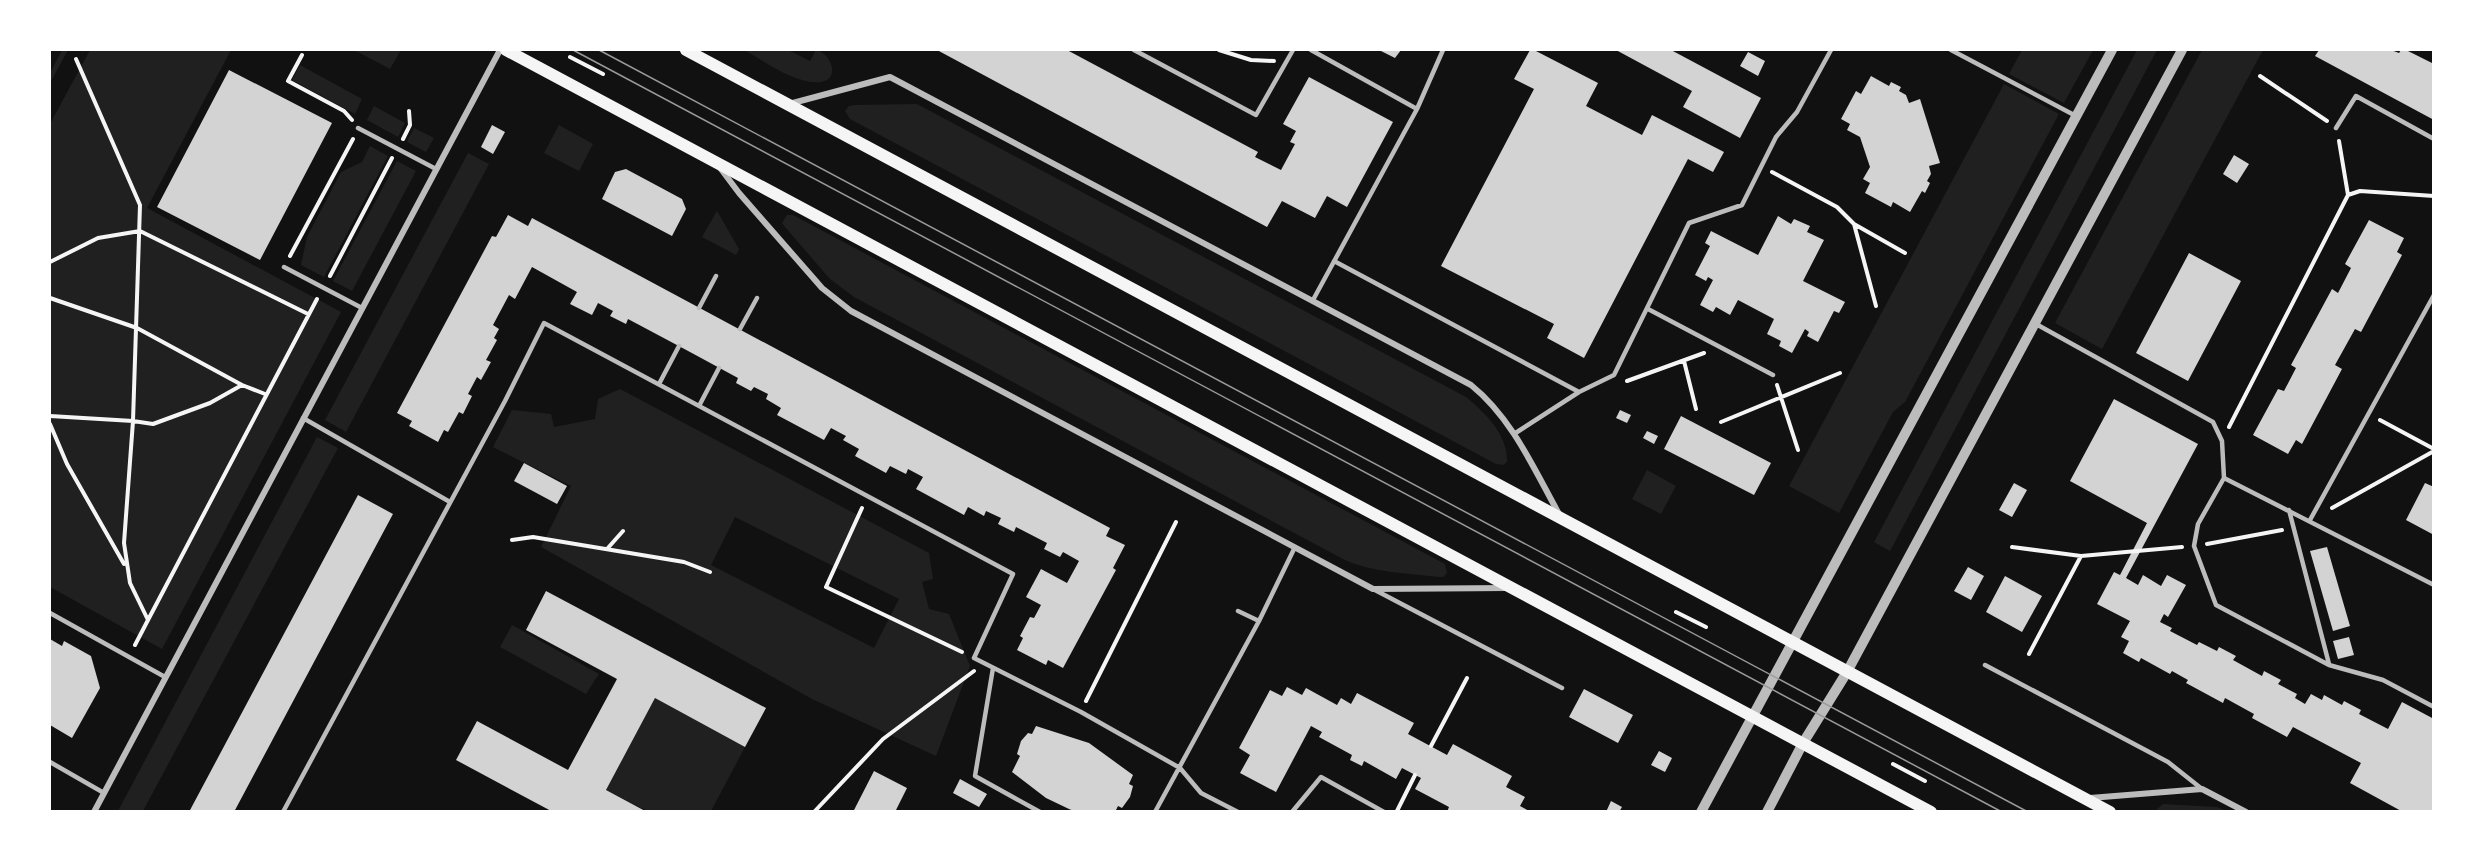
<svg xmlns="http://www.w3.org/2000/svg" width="2483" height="861" font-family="'Noto Serif',serif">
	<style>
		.green { fill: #202020; fill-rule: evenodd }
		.building { fill: #d3d3d3 }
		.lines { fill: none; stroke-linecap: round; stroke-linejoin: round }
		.path { stroke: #f5f5f5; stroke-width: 4 }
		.service { stroke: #bcbcbc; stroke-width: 4.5 }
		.minor { stroke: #bcbcbc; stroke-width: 6 }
		.tertiary { stroke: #bcbcbc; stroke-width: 10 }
		.secondary { stroke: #f5f5f5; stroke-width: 12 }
		.tram { stroke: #9a9a9a; stroke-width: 1.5 }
	</style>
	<rect width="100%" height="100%" fill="#111"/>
	<!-- green -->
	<path class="green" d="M62 50H68L50 83V73Z
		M90 50H231L147 208 341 312 162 649 50 587V124Z
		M357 50H401L390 69 356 51Z
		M744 50H788L810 61 816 50C831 53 841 79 821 82 795 85 765 61 744 50Z
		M2022 50H2093L2064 103 2009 74Z
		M2137 50H2157L1890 551 1874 542Z
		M2202 50H2263L2102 349 2055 323Z
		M300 65 362 99 355 114 292 80Z
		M2004 84 2059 114 1905 402 1893 412 1839 513 1789 486Z
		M917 104 1466 397C1485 413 1508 434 1507 462L1503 465 1496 464 850 119 845 111 849 106 854 105Z
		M374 106 405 123 398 137 367 120Z
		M559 125 593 144 579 171 544 153Z
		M414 128 434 138 426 152 407 142Z
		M370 146 388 156 324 277 301 265 307 237 341 172 362 162Z
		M468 153 489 164 346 432 325 420Z
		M397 161 416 171 352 291 333 281Z
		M717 211 739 249 736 255 702 237Z
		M787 215H793L1445 564 1447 573 1443 577H1439C1406 573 1373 573 1343 559L854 297 830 279 785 227 782 223Z
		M620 389 929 553 933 579 922 582 929 609 949 614 970 666 936 756 812 699 541 547 571 486 493 447 512 410 551 414 554 427 595 419 598 399ZM735 517 899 599 874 648 711 565Z
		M317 437 338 448 143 811H118Z
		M1647 470 1676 486 1661 514 1632 499Z
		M512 625 599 674 586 694 500 647Z
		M655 698 745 747 711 811H647L606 790Z
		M2163 804 2217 807 2227 811H2155Z"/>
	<!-- building -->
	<path class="building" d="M937 50H1067L1258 152 1255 157 1281 170 1295 144 1290 142 1296 131 1283 124 1309 77 1393 122 1347 207 1327 196 1315 218 1282 201 1267 227Z
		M1379 50H1401L1395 58Z
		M1530 50H1534L1598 83 1586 106 1642 135 1652 115 1724 152 1713 172 1688 159 1584 358 1547 338 1554 324 1441 266 1534 89 1514 79Z
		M1616 50H1671L1761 98 1740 138 1683 107 1692 91Z
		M2319 50H2391L2399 53 2401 50H2406L2434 64V120L2315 56Z
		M1748 52 1765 61 1758 76 1740 66Z
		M229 70 332 123 260 260 157 207Z
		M1871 76 1889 86 1891 82 1901 87 1899 91 1906 95 1909 103 1920 99 1940 163 1929 166 1931 174 1927 181 1930 183 1925 193 1922 191 1910 212 1893 202 1891 207 1865 193 1870 183 1863 179 1870 167 1860 137 1847 130 1850 124 1841 119 1856 91 1861 94Z
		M492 125 505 132 493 154 481 147Z
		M2234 155 2249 164 2237 183 2223 174Z
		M626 169 682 199 686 209 672 236 602 199 615 172Z
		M508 215 528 226 532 218 1110 528 1106 536 1125 545 1113 568 1116 570 1063 668 1048 660 1046 665 1017 650 1023 638 1020 636 1030 617 1034 618 1041 605 1026 597 1041 569 1067 583 1079 561 1063 552 1060 557 1044 549 1047 543 1016 527 1014 532 998 524 1001 518 986 511 984 516 968 507 964 515 916 489 923 477 908 469 906 474 890 466 886 473 855 456 859 449 843 440 846 436 831 428 824 440 777 415 781 408 766 399 768 394 754 387 751 391 736 383 738 378 690 352 628 319 626 324 610 316 613 311 598 303 592 315 570 304 577 292 532 267 515 299 509 295 493 325 499 329 494 338 497 340 486 360 491 362 481 380 477 377 468 394 472 396 463 414 459 412 448 432 444 430 438 442 409 426 412 421 397 413 492 236 496 237Z
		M1778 216 1791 224 1794 219 1810 226 1807 232 1824 240 1803 281 1845 302 1839 313 1834 311 1818 342 1807 336 1809 332 1805 329 1792 353 1779 346 1781 341 1767 334 1774 319 1738 300 1730 315 1716 307 1713 312 1700 305 1713 280 1708 277 1706 281 1695 275 1710 246 1705 243 1711 231 1758 255Z
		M2369 220 2404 238 2397 252 2402 255 2361 332 2355 329 2335 365 2342 369 2302 444 2296 440 2288 454 2253 435 2278 389 2284 391 2296 368 2291 365 2332 289 2338 293 2351 268 2345 264Z
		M2189 253 2241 281 2188 381 2136 353Z
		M2114 399 2198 444 2126 578 2138 585 2143 575 2161 586 2167 575 2186 585 2168 617 2164 614 2160 622 2172 628 2170 631 2197 645 2199 642 2217 651 2219 647 2236 656 2233 660 2262 676 2264 671 2281 680 2278 684 2297 694 2295 698 2305 704 2311 694 2322 700 2324 695 2342 705 2344 701 2361 710 2359 714 2388 729 2402 702 2434 719V812H2403L2350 783 2361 763 2293 727 2287 737 2252 718 2254 714 2225 698 2223 703 2186 683 2188 680 2172 671 2170 674 2141 658 2139 662 2123 653 2129 641 2121 637 2130 621 2097 604 2114 572 2120 575 2147 523 2070 481Z
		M1620 410 1631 415 1627 423 1616 418Z
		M1681 416 1771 463 1754 495 1664 449Z
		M1647 431 1658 436 1654 444 1643 438Z
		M524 463 567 486 557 504 514 481Z
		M2014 483 2027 490 2012 517 1999 510Z
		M2425 483 2434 487V535L2406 520Z
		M358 495 393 514 370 557 234 812H189Z
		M2327 547 2350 626 2333 631 2310 551Z
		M1968 567 1984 576 1971 600 1954 591Z
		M2005 576 2042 596 2022 632 1986 612Z
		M546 591 766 708 745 747 655 698 606 790 647 812H553L456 760 477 721 568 770 617 679 526 630Z
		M2349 637 2354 655 2338 659 2333 641Z
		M50 639 62 646 64 641 91 656 100 688 72 738 50 725Z
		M1287 687 1302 695 1306 688 1337 705 1341 698 1351 704 1357 693 1414 723 1408 734 1447 755 1453 744 1512 776 1506 787 1525 797 1520 806 1531 812H1447L1449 807 1415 789 1421 778 1402 768 1396 779 1364 761 1362 766 1350 760 1352 755 1319 737 1322 732 1311 726 1276 792 1240 773 1250 755 1239 748 1270 690 1282 696Z
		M1584 689 1633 715 1618 743 1569 717Z
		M1036 726 1089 743 1133 775 1129 784 1133 786 1130 797 1122 808 1118 806 1115 812H1076L1069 809 1046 798 1012 772 1020 756 1017 754 1021 741 1028 733 1032 734Z
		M1659 751 1672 758 1665 772 1651 765Z
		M874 771 907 788 895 812H853Z
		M960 779 987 794 979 807 953 793Z
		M1611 801 1622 807 1619 812H1606Z"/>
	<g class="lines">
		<!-- path -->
		<path class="path" d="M1219 50 1251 60 1274 61
			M302 55 288 81 344 111 352 120
			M570 57 603 74
			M76 59 140 205 133 421 124 543 130 583 148 620 135 645
			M2260 76 2327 121
			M403 139 410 125 409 111
			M2339 141 2348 195
			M1772 172 1837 207 1854 224 1905 253
			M1854 224 1876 306
			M290 256 353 139
			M50 262 98 238 140 231 308 314
			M330 276 392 158
			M50 298 137 328 242 385 265 394
			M1684 361 1696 409
			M1627 381 1704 353
			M1777 385 1798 450
			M50 416 133 421 153 424 210 403 242 385
			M2380 420 2434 449
			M1721 422 1840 373
			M50 424 67 464 124 564
			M2229 427 2348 195 2360 191 2434 196
			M862 508 826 587 962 652
			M2332 508 2434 451
			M512 540 533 537 684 562 710 572
			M2207 544 2282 530
			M2012 547 2081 556 2182 547
			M607 549 623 531
			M1676 612 1706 627
			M148 620 317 299
			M2029 654 2081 556
			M1086 701 1176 522
			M1431 746 1467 678
			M1893 764 1925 781
			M1397 811 1415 775
			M814 812 883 739 974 671"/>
		<!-- service -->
		<path class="service" d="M1134 50 1256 115 1293 50
			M1311 50 1417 109
			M1951 50 2076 116
			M358 128 436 169
			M2336 128 2356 96 2434 139
			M1334 261 1579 392
			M284 267 362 308
			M1313 300 1417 109 1443 50
			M699 308 716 276
			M1648 309 1773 375
			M2036 324 2213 422 2222 441 2224 478 2198 524 2194 546 2216 605 2329 665 2383 680 2434 707
			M740 329 757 298
			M659 384 679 346
			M699 406 719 368
			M303 418 450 502
			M1514 434 1579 392 1614 375 1689 223 1742 205 1776 137 1797 112 1831 50
			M2224 478 2434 585
			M2289 510 2329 664
			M2310 520 2434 295
			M1373 589 1562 688
			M1238 611 1259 621
			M50 613 165 677
			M1985 665 2168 762 2202 789
			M993 668 975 776 1040 812
			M50 762 104 793
			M283 812 505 401 544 323 1013 574 974 658 1081 712 1180 768 1201 793 1238 812
			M1155 812 1259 621 1295 547
			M1292 812 1321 777 1384 812"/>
		<!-- minor -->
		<path class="minor" d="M789 104 890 77 1471 385C1512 418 1534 469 1559 514
			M721 169 739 193 822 288 851 311 1373 589 1508 588
			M2090 798 2202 789 2246 812
			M94 812 500 50"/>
		<!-- tertiary -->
		<path class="tertiary" d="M1701 812 2112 50
			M1767 812 1803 743 1847 672 2182 50"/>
		<!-- secondary -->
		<path class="secondary" d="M506 50 1931 812
			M686 50 2110 812"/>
		<!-- tram -->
		<path class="tram" d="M573 50 2002 812
			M599 50 2028 812"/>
	</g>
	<!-- border -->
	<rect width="2483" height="861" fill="none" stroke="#ffffff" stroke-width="102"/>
</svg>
